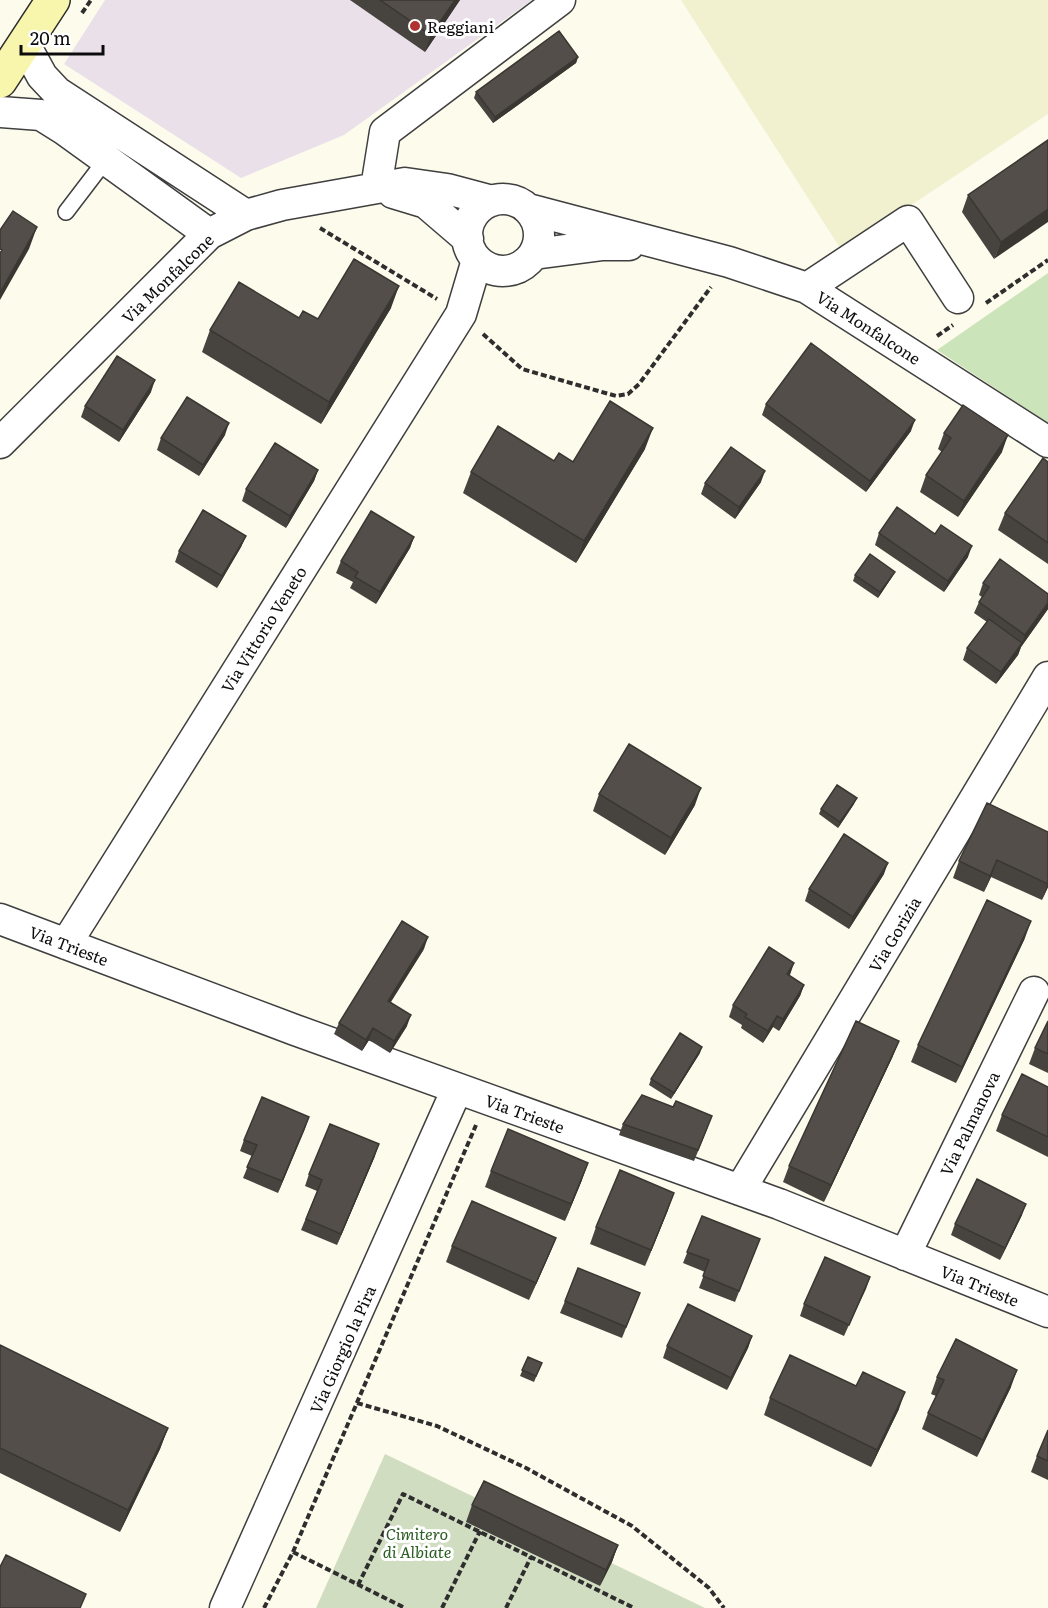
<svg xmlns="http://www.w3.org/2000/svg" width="1048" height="1608" font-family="Literata,serif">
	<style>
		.industrial { fill: #eae0ea }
		.farmland { fill: #f1f0cf }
		.green { fill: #cce4b9 }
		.cemetery { fill: #d1ddc0 }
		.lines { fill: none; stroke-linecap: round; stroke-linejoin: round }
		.service-casing { stroke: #3f3f3f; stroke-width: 18 }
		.minor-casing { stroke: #3f3f3f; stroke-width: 33 }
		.secondary-casing { stroke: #2e2e2e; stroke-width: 36 }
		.path { stroke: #2e2e2e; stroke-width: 4; stroke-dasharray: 6 3; stroke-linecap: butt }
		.service { stroke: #fff; stroke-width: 15 }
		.minor { stroke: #fff; stroke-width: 30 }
		.secondary { stroke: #f8f5ad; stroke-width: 33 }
		.wall { fill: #47433f }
		.shaded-wall { fill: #3a3733 }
		.building { fill: #534e49; stroke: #3a3733; stroke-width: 1.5 }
		.poi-dot { fill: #af3431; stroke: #fff; stroke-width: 2 }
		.labels { text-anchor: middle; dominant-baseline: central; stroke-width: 6; stroke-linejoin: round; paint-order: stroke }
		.poi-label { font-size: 16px; fill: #0c0c0c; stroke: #fff; text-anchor: start }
		.street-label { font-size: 16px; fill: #0c0c0c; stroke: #fff }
		.park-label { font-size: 16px; font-style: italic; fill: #2a5d22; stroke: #fff }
	</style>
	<rect width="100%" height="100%" fill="#fdfbec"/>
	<!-- industrial -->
	<path class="industrial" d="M105 0H532L344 135 241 178 64 64Z"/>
	<!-- farmland -->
	<path class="farmland" d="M681 0H1048V114L842 251Z"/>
	<!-- green -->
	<path class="green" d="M1048 273V423L937 350Z"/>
	<!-- cemetery -->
	<path class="cemetery" d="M385 1454 705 1608H316Z"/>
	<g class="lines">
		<defs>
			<path id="service" d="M66 212 108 157"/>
			<path id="minor" d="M24 43 42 76 57 92 246 215
				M0 112 41 115 65 130 209 234
				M376 188 385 132 560 0
				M393 193 426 203 468 239
				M467 235a36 36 0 1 1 72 0a36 36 0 1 1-72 0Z
				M528 209 729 262 807 288 1048 442
				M534 254 603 245H629
				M807 288 908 221 958 298
				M0 443 209 234 246 215 282 205 405 183 447 189 492 201
				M0 919 295 1030 779 1204 1048 1312
				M66 944 461 314 477 260
				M740 1190 1048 677
				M905 1255 1034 992
				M225 1608 457 1089"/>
			<path id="secondary" d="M0 81 53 0"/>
		</defs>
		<!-- service casing -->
		<use href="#service" class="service-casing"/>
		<!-- minor casing -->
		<use href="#minor" class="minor-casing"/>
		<!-- secondary casing -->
		<use href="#secondary" class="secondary-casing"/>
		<!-- path -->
		<path class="path" d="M82 13 91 0
			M320 228 437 299
			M986 303 1048 260
			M483 334 522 369 616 396 628 394 639 384 711 287
			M937 336 953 325
			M357 1403 437 1426 526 1468 632 1526 709 1588 724 1608
			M293 1552 405 1608
			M358 1585 403 1494 634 1608
			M264 1608 293 1552 476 1125
			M442 1608 480 1531
			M506 1608 531 1557"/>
		<!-- service -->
		<use href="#service" class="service"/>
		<!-- minor -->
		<use href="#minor" class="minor"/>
		<!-- secondary -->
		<use href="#secondary" class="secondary"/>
	</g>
	<!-- wall -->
	<path class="wall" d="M350 0H460L425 52Z
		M578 57 576 63 493 123 474 98 476 92Z
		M1048 140 994 259 962 212 968 195Z
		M391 308 321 424 202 352 210 330 299 318 318 319Z
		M151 392 119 442 81 417 85 406Z
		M766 404 911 431 866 492 762 415Z
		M944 433 1002 452 958 517 920 492 926 475 942 452 938 449Z
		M225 435 199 476 157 450 161 438Z
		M645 449 576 563 463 493 471 472 554 461 573 462Z
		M1048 462V564L998 530 1005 513Z
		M318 470 314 481 286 528 242 501 246 489Z
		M761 482 735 519 701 494 705 483Z
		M879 533 935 534 968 557 944 592 875 545Z
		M246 536 241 547 217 588 175 562 179 551Z
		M414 537 410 548 376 604 350 588 353 582 336 573 341 561Z
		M855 575 892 577 878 598 853 581Z
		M983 583 1048 603V609L1021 647 1018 655 996 684 963 660 967 648 987 622 974 613 979 602 982 597 979 595Z
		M599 794 695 805 665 855 593 811Z
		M854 804 838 828 819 814 821 809Z
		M1048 832V887L1042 900 991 877 984 892 953 878 959 861Z
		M884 874 849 929 805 901 809 889Z
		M1025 938 956 1083 911 1062 918 1045Z
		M424 949 391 1002 407 1026 390 1053 369 1040 362 1051 334 1034 339 1023Z
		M790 976 804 985 800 996 779 1031 773 1027 763 1043 741 1028 742 1025 729 1017 733 1005Z
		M1048 1021V1073L1029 1064 1035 1048Z
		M899 1041 892 1058 824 1202 783 1182 789 1166Z
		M700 1053 671 1099 649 1085 651 1079Z
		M1048 1087V1157L996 1131 1002 1115Z
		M673 1107 708 1127 694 1161 619 1135 623 1124Z
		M309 1117 278 1193 243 1178 252 1156 240 1151 244 1140Z
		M375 1156 337 1245 301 1230 317 1191 305 1186 309 1174Z
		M491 1171 582 1180 565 1221 485 1187Z
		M668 1210 645 1266 590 1244 596 1227Z
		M1022 1215 1000 1260 951 1235 955 1224Z
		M702 1216 760 1239 735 1302 699 1288 705 1272 683 1263Z
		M556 1238 549 1255 529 1300 446 1262 452 1246Z
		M870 1277 844 1336 800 1316 804 1304Z
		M640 1293 622 1338 560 1313 565 1301Z
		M752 1336 748 1348 727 1390 663 1358 667 1346Z
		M0 1345 168 1428 160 1449 120 1532 0 1473Z
		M528 1357 542 1363 534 1382 520 1376Z
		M937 1377 1011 1387 977 1457 922 1429 928 1413 936 1396 931 1394Z
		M770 1398 899 1409 871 1467 764 1415Z
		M1048 1430V1480L1031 1472 1037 1456Z
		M472 1505 618 1545 612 1562 600 1586 466 1522Z"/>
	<!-- shaded-wall -->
	<path class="shaded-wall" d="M455 0H460L425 52 431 35Z
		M578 57 576 63 493 123 495 117Z
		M1048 209V222L994 259 1001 242Z
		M37 227 29 249 0 300V293Z
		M399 286 391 308 321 424 329 402Z
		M155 380 151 392 119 442 123 430Z
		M915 420 911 431 866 492 870 481Z
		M229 423 225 435 199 476 203 465Z
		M653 428 645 449 576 563 584 541Z
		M1008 435 1002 452 958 517 964 501Z
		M318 470 314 481 286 528 290 516Z
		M765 471 761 482 735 519 739 507Z
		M246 536 241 547 217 588 222 576Z
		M414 537 410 548 376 604 380 592Z
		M972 546 968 557 944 592 948 581Z
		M895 572 892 577 878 598 880 592Z
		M1048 603V609L1021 647 1018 655 996 684 1001 672 1022 643 1025 635Z
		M701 788 695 805 665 855 671 838Z
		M857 798 854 804 838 828 840 822Z
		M997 860 991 877 984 892 990 876Z
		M888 863 884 874 849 929 853 917Z
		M1048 883V887L1042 900Z
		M1031 921 1025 938 956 1083 962 1067Z
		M428 937 424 949 384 1012 388 1001Z
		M794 963 790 975 783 986 787 974Z
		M804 985 800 996 779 1031 783 1019Z
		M411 1015 407 1026 390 1053 394 1041Z
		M777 1016 773 1027 763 1043 768 1031Z
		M373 1028 369 1040 362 1051 366 1040Z
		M899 1041 892 1058 824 1202 831 1185Z
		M702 1047 700 1053 671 1099 674 1093Z
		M309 1117 305 1129 278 1193 282 1181Z
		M379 1144 375 1156 337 1245 341 1234Z
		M588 1163 582 1180 565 1221 571 1204Z
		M674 1193 668 1210 645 1266 651 1250Z
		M1026 1204 1022 1215 1000 1260 1005 1248Z
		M556 1238 549 1255 529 1300 536 1283Z
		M870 1277 866 1289 844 1336 849 1325Z
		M752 1336 748 1348 727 1390 731 1378Z
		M1017 1370 1011 1387 977 1457 983 1440Z
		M905 1392 899 1409 871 1467 877 1450Z
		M168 1428 160 1449 120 1532 128 1510Z
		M618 1545 612 1562 600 1586 606 1570Z"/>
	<!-- building -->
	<path class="building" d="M380 0H455L431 35Z
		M559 31 578 57 495 117 476 92Z
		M1048 140V209L1001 242 968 195Z
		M13 211 37 227 0 293V253L2 250 0 249V230Z
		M354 259 399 286 329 402 210 330 239 282 299 318 303 311 318 319Z
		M811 343 915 420 870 481 766 404Z
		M117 356 155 380 123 430 85 406Z
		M187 397 229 423 203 465 161 438Z
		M610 401 653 428 584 541 471 472 498 426 554 461 559 453 573 462Z
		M963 405 1008 435 964 501 926 475 951 438 944 433Z
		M275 443 318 470 290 516 246 489Z
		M731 447 765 471 739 507 705 483Z
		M1043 458 1048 462V543L1005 513Z
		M897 507 935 534 941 525 972 546 948 581 879 533Z
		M203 510 246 536 222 576 179 551Z
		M371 511 414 537 380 592 355 577 358 572 341 561Z
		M870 554 895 572 880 592 855 575Z
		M1000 559 1048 594V603L1025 635 979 602 989 587 983 583Z
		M989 619 1022 643 1001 672 967 648Z
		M629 744 701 788 671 838 599 794Z
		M837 785 857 798 840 822 821 809Z
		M987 803 1048 832V884L997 860 990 876 959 861Z
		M844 834 888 863 853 917 809 889Z
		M987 900 1031 921 962 1067 918 1045Z
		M402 921 428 937 388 1001 411 1015 394 1041 373 1028 366 1040 339 1023Z
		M769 947 794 963 787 974 804 985 783 1019 777 1016 768 1031 745 1017 747 1014 733 1005Z
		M856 1021 899 1041 831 1185 789 1166Z
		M1048 1021V1054L1035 1048Z
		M680 1033 702 1047 674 1093 651 1079Z
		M1022 1074 1048 1087V1137L1002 1115Z
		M642 1095 673 1107 676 1101 712 1116 698 1150 623 1124Z
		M262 1097 309 1117 282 1181 247 1167 257 1145 244 1140Z
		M330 1124 379 1144 341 1234 306 1219 322 1180 309 1174Z
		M508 1129 588 1163 571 1204 491 1171Z
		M620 1170 674 1193 651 1250 596 1227Z
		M977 1179 1026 1204 1005 1248 955 1224Z
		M472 1201 556 1238 536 1283 452 1246Z
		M702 1216 760 1239 739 1291 703 1276 709 1260 687 1252Z
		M825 1257 870 1277 849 1325 804 1304Z
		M578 1268 640 1293 626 1327 565 1301Z
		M688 1304 752 1336 731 1378 667 1346Z
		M956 1339 1017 1370 983 1440 928 1413 944 1380 937 1377Z
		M0 1345 168 1428 128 1510 0 1448Z
		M790 1355 856 1386 863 1372 905 1392 877 1450 770 1398Z
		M528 1357 542 1363 536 1376 522 1370Z
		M1048 1430V1461L1037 1456Z
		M484 1481 618 1545 606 1570 472 1505Z
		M6 1555 86 1594 80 1608H0V1567Z"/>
	<!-- markers -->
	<circle class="poi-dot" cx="415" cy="26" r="6"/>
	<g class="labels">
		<!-- poi labels -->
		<g class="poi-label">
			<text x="427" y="26">Reggiani</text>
		</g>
		<!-- street labels -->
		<g class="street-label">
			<text transform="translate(167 278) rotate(-44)">Via Monfalcone</text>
			<text transform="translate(869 327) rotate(33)">Via Monfalcone</text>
			<text transform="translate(263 629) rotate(-58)">Via Vittorio Veneto</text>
			<text transform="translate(894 934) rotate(-59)">Via Gorizia</text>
			<text transform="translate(69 945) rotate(21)">Via Trieste</text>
			<text transform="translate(525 1113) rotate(20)">Via Trieste</text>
			<text transform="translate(969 1123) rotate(-64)">Via Palmanova</text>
			<text transform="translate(980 1285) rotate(22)">Via Trieste</text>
			<text transform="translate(342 1349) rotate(-66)">Via Giorgio la Pira</text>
		</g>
		<!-- park labels -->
		<g class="park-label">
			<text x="417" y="1533">Cimitero<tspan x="417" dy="18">di Albiate</tspan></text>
		</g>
	</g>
	<!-- scale -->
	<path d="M21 45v9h82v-9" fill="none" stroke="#0c0c0c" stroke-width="3"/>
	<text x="30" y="45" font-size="18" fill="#0c0c0c" stroke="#ffffff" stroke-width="4.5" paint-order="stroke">20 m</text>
</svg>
